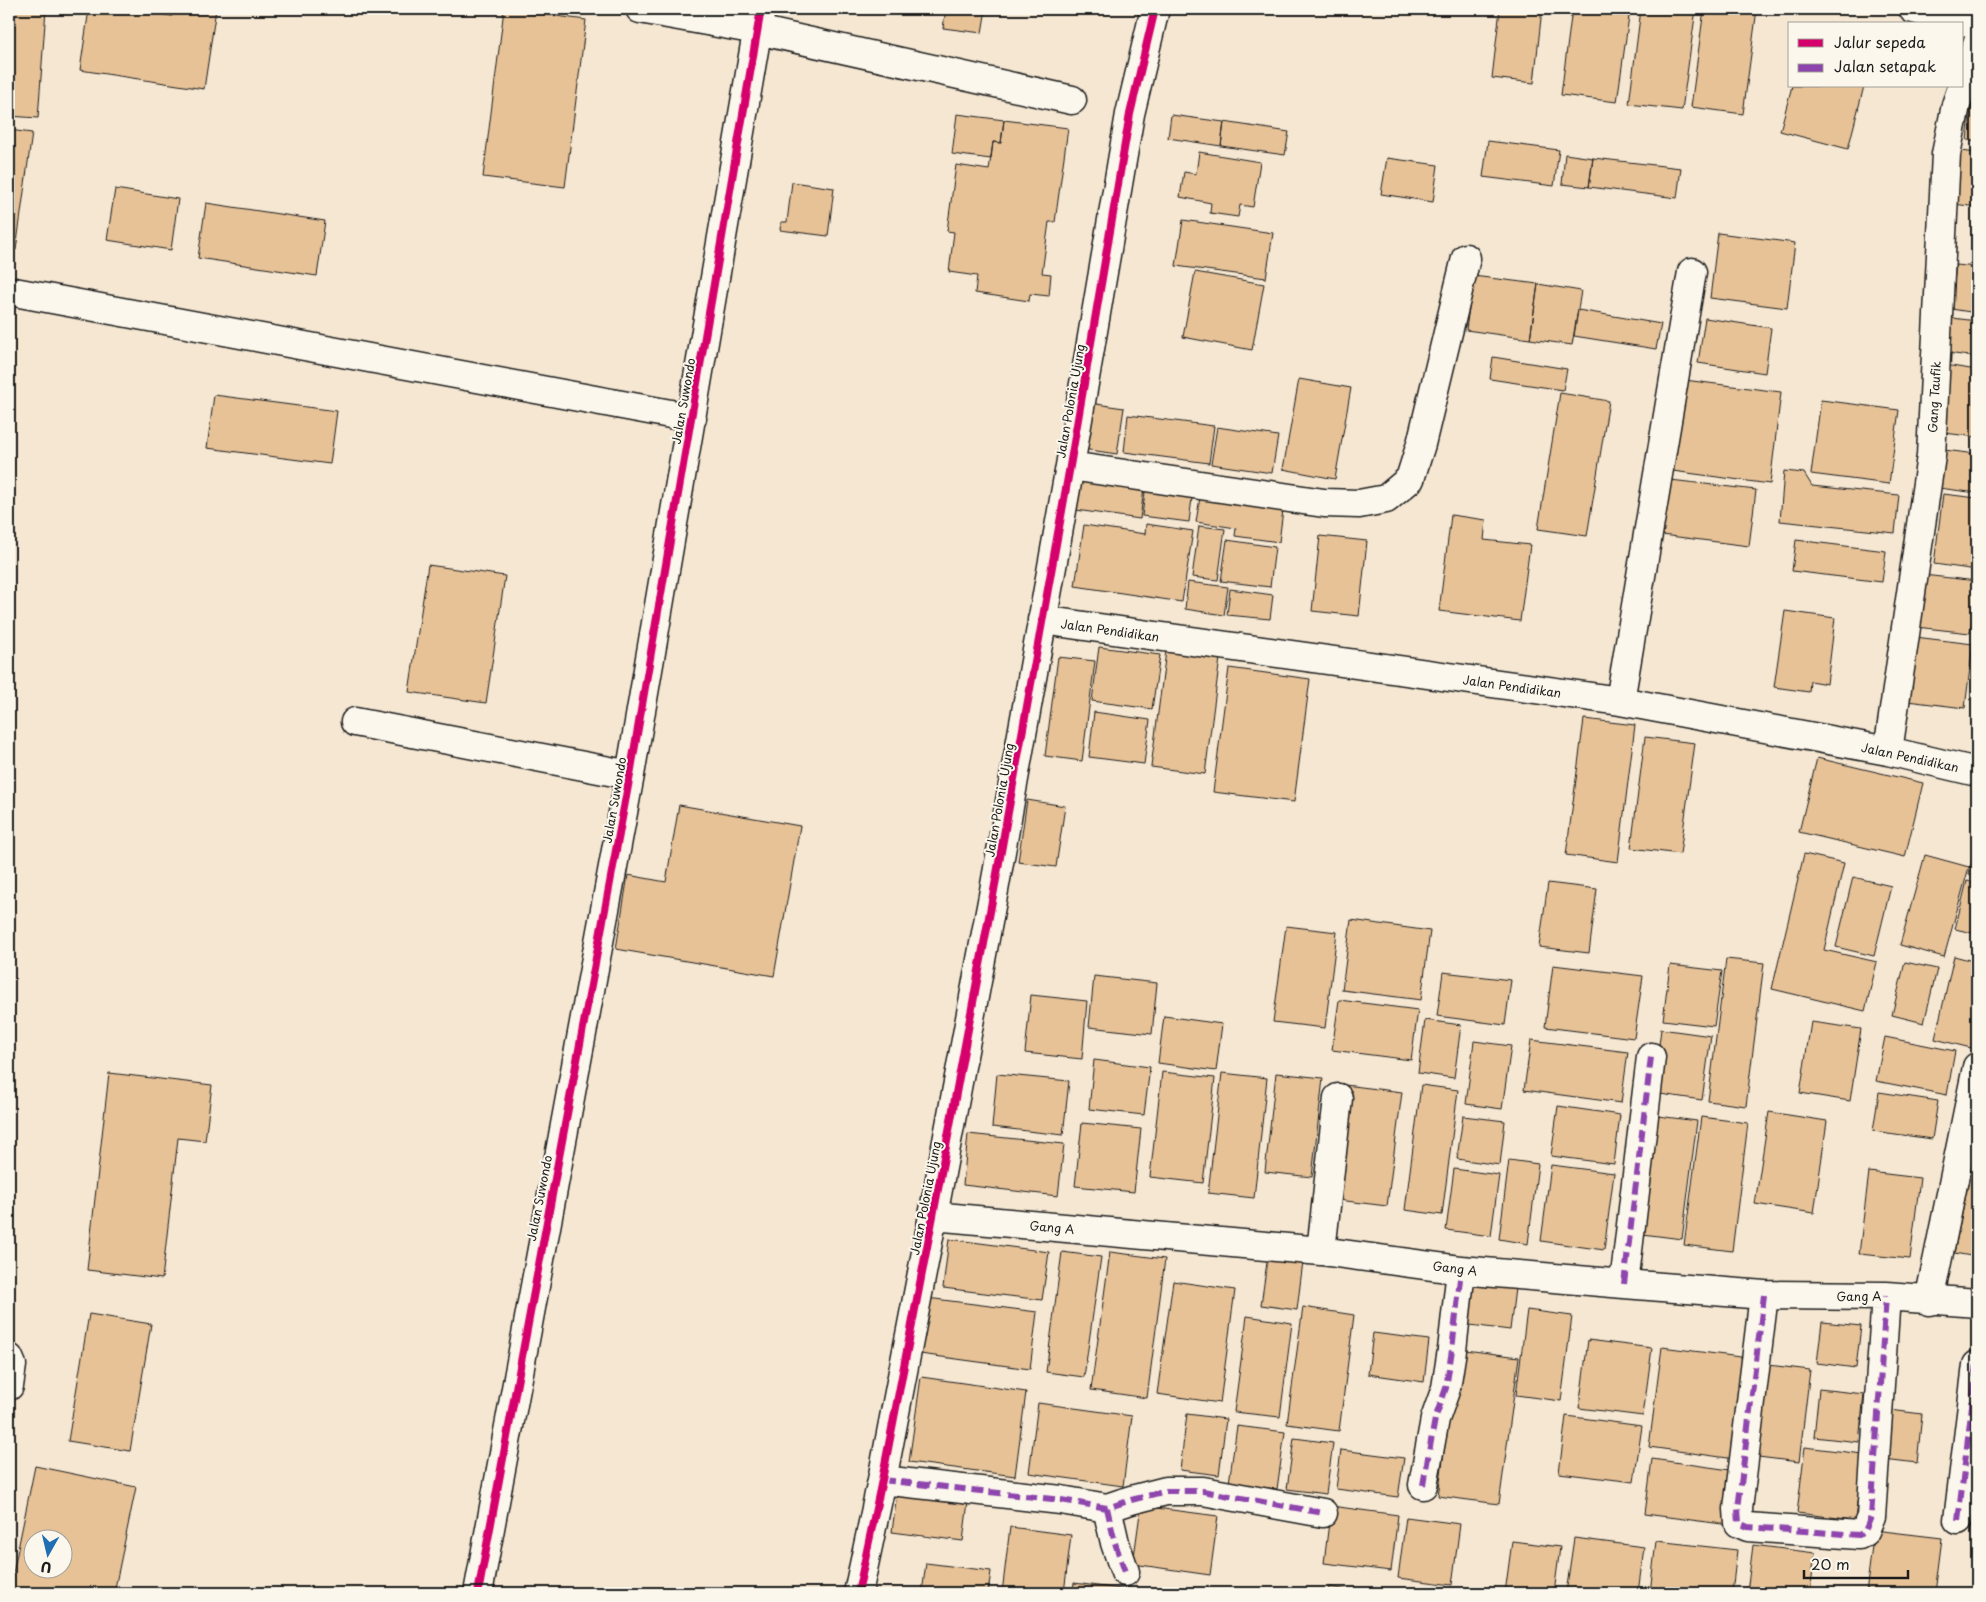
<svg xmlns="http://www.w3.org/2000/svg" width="1986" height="1602" font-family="'Playpen Sans',sans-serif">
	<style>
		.building { fill: #e7c297; stroke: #1c1c1c; fill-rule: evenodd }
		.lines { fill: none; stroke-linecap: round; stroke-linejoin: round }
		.minor-casing { stroke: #1c1c1c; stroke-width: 31 }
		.minor { stroke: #fbf7ec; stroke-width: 28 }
		.quiet { stroke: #8e44ad; stroke-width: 6; stroke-dasharray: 12 6; stroke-linecap: butt }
		.cycleway-casing { stroke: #fbf7ec; stroke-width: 11 }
		.cycleway { stroke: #d6006c; stroke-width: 8 }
		.labels { text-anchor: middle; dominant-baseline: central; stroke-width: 4; stroke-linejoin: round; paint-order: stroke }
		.street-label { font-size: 12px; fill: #1c1c1c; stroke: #fbf7ec }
	</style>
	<rect width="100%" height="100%" fill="#f5e7d2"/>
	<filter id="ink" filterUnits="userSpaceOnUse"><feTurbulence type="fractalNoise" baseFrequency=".02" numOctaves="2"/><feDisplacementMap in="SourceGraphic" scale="10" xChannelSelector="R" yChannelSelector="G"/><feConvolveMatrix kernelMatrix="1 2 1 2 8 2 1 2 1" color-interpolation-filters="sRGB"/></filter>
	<g filter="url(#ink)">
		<!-- building -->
		<path class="building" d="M9 9H46L38 118 9 116Z
			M89 9H138V11L172 16 173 9H216L204 89 80 70Z
			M504 9 586 20 565 187 483 177Z
			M946 9H986L982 33 943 28Z
			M1500 9H1542L1534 83 1492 78Z
			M1572 9H1630L1617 102 1561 95Z
			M1641 9H1696L1682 110 1629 104Z
			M1704 9H1757L1743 114 1691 107Z
			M1975 73H1977V141L1967 140Z
			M1792 86H1864L1848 149 1780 131Z
			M957 114 1004 120 1001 143 993 142 991 159 952 154Z
			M1171 115 1224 122 1221 146 1168 138Z
			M1004 120 1068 128 1055 222H1049L1042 273 1051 274 1049 296 1030 294 1029 301 975 293 977 276 949 272 954 232 947 231 956 165 989 170 993 142 1001 143Z
			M1224 122 1289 132 1285 155 1221 146Z
			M9 130 32 133 16 250 9 249Z
			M1488 141 1559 150 1554 186 1483 177Z
			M1953 150 1977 153V207L1946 203Z
			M1199 152 1260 162 1253 207 1240 205 1238 217 1210 213 1211 203 1180 197 1184 172 1196 174Z
			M1565 154 1593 158 1589 187 1562 184Z
			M1387 158 1438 165 1433 202 1381 194Z
			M1593 158 1681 168 1677 198 1589 187Z
			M792 182 834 188 828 236 780 230 781 222H787Z
			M115 189 178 199 171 250 107 240Z
			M206 203 325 221 317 276 198 258Z
			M1183 220 1273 233 1266 278 1176 266Z
			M1718 233 1795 243 1787 308 1710 298Z
			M1956 265 1977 267V313L1951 309Z
			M1195 272 1264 284 1252 350 1183 337Z
			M1473 276 1538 284 1530 339 1466 330Z
			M1538 284 1581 291 1572 345 1530 339Z
			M1578 310 1661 324 1656 349 1574 336Z
			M1705 318 1771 328 1765 373 1698 363Z
			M1952 318 1977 321V357L1947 353Z
			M1493 357 1567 369 1563 390 1490 379Z
			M1945 365 1977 370V437L1936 432Z
			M1299 379 1351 388 1335 479 1283 469Z
			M1676 379 1781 392 1770 484 1665 470Z
			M1560 393 1609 401 1587 536 1538 529Z
			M214 395 337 411 330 464 207 448Z
			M1821 400 1899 410 1889 484 1811 474Z
			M1082 402 1124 408 1117 454 1076 448Z
			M1128 415 1214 426 1209 463 1124 452Z
			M1217 427 1278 436 1272 473 1211 464Z
			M1944 450 1977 454V493L1939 488Z
			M1784 471 1804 473 1812 486 1899 495 1895 533 1780 521Z
			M1081 472 1145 481 1140 519 1076 510Z
			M1662 479 1756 490 1749 546 1654 534Z
			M1146 484 1193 490 1189 522 1142 516Z
			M1201 491 1284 502 1279 542 1235 536 1236 528 1196 522Z
			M1943 494 1977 498V570L1934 564Z
			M1451 515 1486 520 1484 540 1530 545 1520 621 1439 611Z
			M1146 524 1193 531 1182 602 1075 586 1084 525 1145 534Z
			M1199 526 1225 529 1218 580 1192 577Z
			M1320 536 1367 541 1359 616 1312 611Z
			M1227 540 1275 547 1270 587 1221 581Z
			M1796 540 1886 551 1882 582 1792 571Z
			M428 565 505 576 486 703 409 692Z
			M1923 575 1977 581 1970 633 1916 627Z
			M1188 582 1228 587 1224 615 1185 609Z
			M1230 589 1273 595 1270 619 1227 615Z
			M1785 611 1835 618 1827 684 1810 681 1809 692 1774 687Z
			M1915 637 1973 644 1965 708 1907 701Z
			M1099 647 1160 655 1152 709 1092 701Z
			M1166 651 1220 658 1205 774 1151 767Z
			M1058 657 1095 661 1082 761 1045 756Z
			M1229 668 1310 679 1294 802 1213 792Z
			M1094 712 1150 720 1144 764 1089 757Z
			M1584 719 1635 725 1618 862 1566 855Z
			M1645 737 1695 743 1680 854 1631 848Z
			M1817 758 1923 783 1905 857 1799 832Z
			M1027 800 1065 806 1056 867 1018 862Z
			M679 805 800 826 774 976 616 949 628 875 666 882Z
			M1977 837V876L1969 874Z
			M1804 854 1844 863 1824 950 1877 962 1865 1011 1772 989Z
			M1925 855 1969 867 1944 957 1900 945Z
			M1853 877 1891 886 1874 956 1836 947Z
			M1967 881 1977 883V934L1955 929Z
			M1548 883 1597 889 1589 953 1539 947Z
			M1351 920 1430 931 1421 1000 1342 990Z
			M1286 926 1337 932 1325 1028 1273 1022Z
			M1954 956 1977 962V1023L1971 1048 1935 1039Z
			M1726 959 1764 963 1746 1106 1708 1101Z
			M1905 962 1937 969 1924 1023 1892 1015Z
			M1553 965 1643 976 1634 1038 1545 1027Z
			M1670 965 1722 971 1714 1026 1663 1020Z
			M1443 972 1511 980 1505 1025 1437 1016Z
			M1094 976 1157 983 1152 1034 1089 1027Z
			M1031 995 1087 1001 1082 1059 1025 1053Z
			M1339 1000 1418 1010 1411 1060 1332 1050Z
			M1164 1016 1222 1024 1216 1071 1158 1063Z
			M1425 1020 1461 1025 1454 1078 1418 1073Z
			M1811 1022 1861 1029 1850 1101 1800 1093Z
			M1661 1029 1711 1036 1702 1100 1653 1093Z
			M1885 1037 1955 1051 1947 1095 1876 1081Z
			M1531 1040 1628 1052 1621 1103 1524 1090Z
			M1474 1041 1511 1046 1502 1109 1466 1104Z
			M1094 1060 1150 1067 1144 1115 1089 1109Z
			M1162 1072 1215 1078 1203 1183 1150 1177Z
			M109 1073 212 1085 205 1141 178 1138 162 1279 87 1270Z
			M1222 1073 1267 1078 1254 1198 1208 1193Z
			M1276 1073 1323 1078 1312 1177 1265 1172Z
			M997 1074 1069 1081 1063 1135 992 1127Z
			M1345 1085 1402 1092 1387 1206 1330 1199Z
			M1421 1085 1458 1090 1442 1215 1405 1210Z
			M1879 1092 1938 1101 1932 1139 1873 1131Z
			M1558 1106 1620 1115 1614 1164 1551 1156Z
			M1769 1112 1827 1121 1814 1213 1755 1204Z
			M1650 1115 1697 1121 1682 1239 1635 1233Z
			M1463 1116 1505 1121 1500 1165 1457 1159Z
			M1701 1117 1748 1123 1732 1251 1684 1245Z
			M1082 1123 1141 1129 1134 1192 1075 1186Z
			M968 1134 1064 1144 1058 1196 963 1185Z
			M1977 1137V1164L1971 1163Z
			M1509 1160 1538 1164 1528 1244 1499 1239Z
			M1551 1165 1614 1173 1604 1250 1541 1241Z
			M1454 1169 1499 1175 1491 1236 1446 1230Z
			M1869 1172 1920 1178 1910 1259 1859 1254Z
			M1970 1175 1977 1177V1257L1954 1253Z
			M949 1239 1049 1252 1042 1300 943 1288Z
			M1269 1248 1304 1253 1297 1310 1261 1305Z
			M1062 1252 1101 1257 1084 1377 1046 1372Z
			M1110 1252 1165 1259 1147 1398 1091 1390Z
			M1173 1281 1235 1290 1220 1403 1157 1394Z
			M1467 1281 1515 1288 1510 1330 1462 1324Z
			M927 1298 1037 1312 1030 1369 920 1354Z
			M1303 1307 1354 1315 1339 1431 1287 1424Z
			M1527 1310 1572 1316 1561 1401 1516 1395Z
			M89 1314 151 1324 130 1451 68 1441Z
			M1247 1316 1292 1323 1280 1417 1234 1412Z
			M1822 1322 1861 1326 1856 1368 1817 1363Z
			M1373 1333 1429 1340 1424 1382 1368 1374Z
			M1588 1340 1652 1348 1643 1416 1579 1408Z
			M1662 1347 1748 1358 1735 1459 1649 1447Z
			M1458 1349 1519 1357 1499 1504 1438 1496Z
			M1760 1364 1810 1370 1799 1462 1750 1456Z
			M921 1377 1026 1392 1015 1476 909 1462Z
			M1819 1389 1864 1394 1859 1442 1814 1437Z
			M1038 1403 1132 1416 1123 1486 1029 1473Z
			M1890 1410 1922 1414 1917 1463 1884 1459Z
			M1187 1414 1226 1419 1219 1475 1180 1470Z
			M1566 1416 1642 1426 1634 1482 1559 1473Z
			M1237 1426 1285 1432 1277 1489 1229 1483Z
			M1294 1438 1333 1443 1326 1494 1287 1489Z
			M1805 1447 1863 1454 1855 1520 1797 1513Z
			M1341 1450 1404 1458 1398 1497 1336 1489Z
			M1652 1459 1737 1471 1730 1525 1645 1514Z
			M35 1466 136 1487 114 1593H9ZM32 1540H62V1570H32Z
			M898 1485 969 1494 963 1541 892 1532Z
			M1141 1506 1218 1516 1210 1575 1133 1564Z
			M1331 1506 1398 1515 1391 1571 1324 1563Z
			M1406 1517 1460 1524 1452 1585 1398 1578Z
			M1010 1527 1071 1535 1064 1593H1002Z
			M1874 1530 1942 1538 1935 1593H1866Z
			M1574 1538 1644 1547 1638 1593H1566Z
			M1512 1541 1560 1547 1554 1593H1505Z
			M1656 1541 1737 1550 1732 1593H1650Z
			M1753 1545 1815 1553 1810 1593H1747Z
			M926 1563 991 1571 988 1593H922Z
			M1074 1583 1129 1590 1128 1593H1072Z
			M1329 1587 1369 1593H1328Z
			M1144 1589 1175 1593H1144Z"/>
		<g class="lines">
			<defs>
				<path id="minor" d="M640 9 757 30 1072 100
					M1913 9 1977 25
					M9 291 692 418
					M1070 466 1324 503 1359 504 1386 499 1410 479 1421 444 1466 258
					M1042 620 1620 701 1888 751 1977 772
					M1620 701 1692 272
					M355 722 630 775
					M1888 751 1931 456 1946 154 1956 105 1977 44
					M933 1216 1321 1251 1461 1270 1624 1284 1764 1295 1886 1296 1977 1303
					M1321 1251 1338 1098
					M1624 1284 1651 1057
					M1764 1295 1738 1509 1739 1523 1748 1527 1859 1535 1865 1531 1871 1517 1886 1296
					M1929 1301 1977 1067
					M9 1358 12 1365 9 1386
					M882 1480 1061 1500 1107 1508 1131 1500 1166 1491H1203L1323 1513
					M1423 1485 1435 1419 1446 1388 1452 1350 1461 1270
					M1107 1508 1115 1543 1125 1572
					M1958 1520 1977 1365
					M478 1593 630 775 761 9
					M858 1593 882 1480 933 1216 995 885 1070 466 1130 114 1155 9"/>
			</defs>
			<!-- minor casing -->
			<use href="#minor" class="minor-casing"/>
			<!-- minor -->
			<use href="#minor" class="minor"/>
			<!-- quiet -->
			<path class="quiet" d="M1624 1284 1651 1057
				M1764 1295 1738 1509 1739 1523 1748 1527 1859 1535 1865 1531 1871 1517 1886 1296
				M882 1480 1061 1500 1107 1508 1131 1500 1166 1491H1203L1323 1513
				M1423 1485 1435 1419 1446 1388 1452 1350 1461 1270
				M1107 1508 1115 1543 1125 1572
				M1958 1520 1977 1365"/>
			<defs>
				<path id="cycleway" d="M478 1593 630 775 761 9
					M858 1593 882 1480 933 1216 995 885 1070 466 1130 114 1155 9"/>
			</defs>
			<!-- cycleway casing -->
			<use href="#cycleway" class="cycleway-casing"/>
			<!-- cycleway -->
			<use href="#cycleway" class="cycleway"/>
		</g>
	</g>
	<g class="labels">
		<!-- street labels -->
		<g class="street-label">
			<text transform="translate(1934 397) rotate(-87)">Gang Taufik</text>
			<text transform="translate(683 401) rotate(-80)">Jalan Suwondo</text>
			<text transform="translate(1070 401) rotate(-80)">Jalan Polonia Ujung</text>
			<text transform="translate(1110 630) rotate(8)">Jalan Pendidikan</text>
			<text transform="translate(1512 686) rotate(8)">Jalan Pendidikan</text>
			<text transform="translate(1910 757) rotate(12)">Jalan Pendidikan</text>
			<text transform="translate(614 800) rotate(-80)">Jalan Suwondo</text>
			<text transform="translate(999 800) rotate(-80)">Jalan Polonia Ujung</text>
			<text transform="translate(539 1198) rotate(-79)">Jalan Suwondo</text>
			<text transform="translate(925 1198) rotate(-79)">Jalan Polonia Ujung</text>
			<text transform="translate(1052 1227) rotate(5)">Gang A</text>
			<text transform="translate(1455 1268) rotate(7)">Gang A</text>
			<text x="1859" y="1296">Gang A</text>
		</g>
	</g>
	<!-- margin -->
	<rect width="1986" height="1602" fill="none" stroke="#fbf7ec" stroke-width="30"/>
	<rect x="15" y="15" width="1956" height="1572" fill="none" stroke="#1c1c1c" stroke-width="2" filter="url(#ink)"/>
	<!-- legend -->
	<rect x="1788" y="22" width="175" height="65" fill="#fbf7ec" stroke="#a29f99"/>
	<rect x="1798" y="39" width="25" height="8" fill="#d6006c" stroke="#a29f99"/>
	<text x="1834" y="48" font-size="15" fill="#1c1c1c">Jalur sepeda</text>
	<rect x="1798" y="64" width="25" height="8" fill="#8e44ad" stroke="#a29f99"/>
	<text x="1834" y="72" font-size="15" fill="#1c1c1c">Jalan setapak</text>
	<!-- north arrow -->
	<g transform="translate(48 1554) rotate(188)"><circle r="24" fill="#fbf7ec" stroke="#a29f99"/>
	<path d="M0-4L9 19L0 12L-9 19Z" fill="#1f6fb2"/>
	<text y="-8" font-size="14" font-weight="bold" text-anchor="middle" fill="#1c1c1c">U</text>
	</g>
	<!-- scale -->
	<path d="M1804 1570v8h104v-8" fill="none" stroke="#1c1c1c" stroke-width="2.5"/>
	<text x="1811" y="1570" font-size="15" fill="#1c1c1c" stroke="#fbf7ec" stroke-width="4" paint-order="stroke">20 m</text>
</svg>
